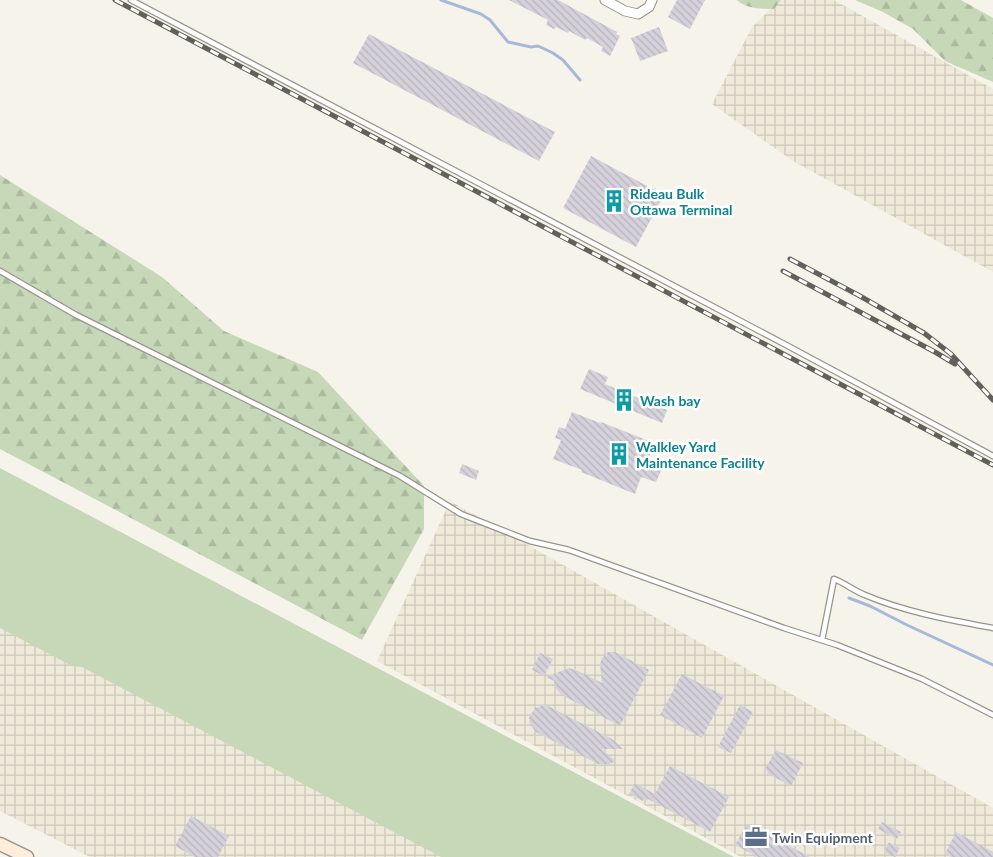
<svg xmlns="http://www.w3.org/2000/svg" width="993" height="857" font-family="Lato,sans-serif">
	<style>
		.industrial { fill: url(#industrial-grid) }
		.grass { fill: #c7d8b8 }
		.forest { fill: url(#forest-firs) }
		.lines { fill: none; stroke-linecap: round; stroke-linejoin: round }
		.stream { stroke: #a6b9d9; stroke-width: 3 }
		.building { fill: url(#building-back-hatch) }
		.lane-casing { stroke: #96948b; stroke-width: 7 }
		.street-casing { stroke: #96948b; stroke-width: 11 }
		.secondary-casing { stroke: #96948b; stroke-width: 15 }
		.lane { stroke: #fff; stroke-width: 4.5 }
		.street { stroke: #fff; stroke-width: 9 }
		.secondary { stroke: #feeddb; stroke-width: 12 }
		.rail-casing { stroke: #62605b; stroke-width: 5 }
		.rail { stroke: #fff; stroke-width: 3; stroke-dasharray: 9; stroke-linecap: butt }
		.labels { text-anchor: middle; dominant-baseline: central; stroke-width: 5; stroke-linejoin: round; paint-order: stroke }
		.culture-label { font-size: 14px; font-weight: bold; fill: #0d838f; stroke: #fff; text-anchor: start }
		.service-label { font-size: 14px; font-weight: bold; fill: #4e5e75; stroke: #fff; text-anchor: start }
	</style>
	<defs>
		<pattern id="industrial-grid" width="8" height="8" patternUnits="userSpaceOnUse" patternTransform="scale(1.25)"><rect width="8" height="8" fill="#eee9d9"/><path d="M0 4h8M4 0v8" fill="none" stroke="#ccc8ba"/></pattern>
		<pattern id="forest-firs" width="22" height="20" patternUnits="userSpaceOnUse" patternTransform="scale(1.25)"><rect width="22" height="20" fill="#c7d8b8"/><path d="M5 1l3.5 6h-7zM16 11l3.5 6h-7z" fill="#abb99e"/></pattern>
		<pattern id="building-back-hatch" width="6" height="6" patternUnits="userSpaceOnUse" patternTransform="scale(1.25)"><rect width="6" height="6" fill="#d5d2dc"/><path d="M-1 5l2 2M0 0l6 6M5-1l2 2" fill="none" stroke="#b7b4bc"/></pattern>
	</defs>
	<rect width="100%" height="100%" fill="#f6f4ea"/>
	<!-- industrial -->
	<path class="industrial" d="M780 0H834L993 89V272L793 161 712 104 752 27Z
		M450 501 993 808V857H741L377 661Z
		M0 619 454 857H90L0 811Z"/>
	<!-- grass -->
	<path class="grass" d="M0 468 734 857H441L82 667 72 666 0 628Z"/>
	<!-- forest -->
	<path class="forest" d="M737 0H781L774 9C762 9 746 9 737 0Z
		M855 0H961L993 18V82L945 61 913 29 883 12Z
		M0 175 162 277 224 331 318 372 424 486V529L362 640 0 449Z"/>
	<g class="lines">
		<!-- stream -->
		<path class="stream" d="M441 0 481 14 490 20 508 42 531 47 538 46 553 53 563 60 580 80
			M849 598 870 606 907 625 993 665"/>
	</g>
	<!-- building -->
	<path class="building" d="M509 0H558L617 32 616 34 620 36 610 56 601 51 603 47 587 38 585 40 569 31 568 33 556 27 554 29 546 25 548 20Z
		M677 0H705L690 29 668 17Z
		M659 27 668 51 640 61 631 38Z
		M369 34 555 132 539 161 353 63Z
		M591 156 664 195 636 247 563 208Z
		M589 369 608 377 605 384 667 410 662 423 580 389Z
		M572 412 600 423 601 422 654 443 648 460 663 466 656 482 641 477 635 494 581 472 582 470 553 459 561 440 555 438 559 427 565 429Z
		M462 464 479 471 476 480 459 473Z
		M608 652H615L649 670 620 726 562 695 556 689 554 681 546 677 569 668 578 671 602 683 600 664 602 658Z
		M540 653 553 659 544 676 532 670Z
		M682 674 724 696 702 738 660 715Z
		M544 705 550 707 612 739 623 749H602L616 761 610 764H598L536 732 530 724 529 718 535 708Z
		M740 705 753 712 731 753 718 747Z
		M776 750 803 763 791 786 767 773 768 771 765 769Z
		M670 766 729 797 710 832 648 799 647 801 644 799 643 801 629 794 635 783 655 794Z
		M191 816 229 836 218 857H195L175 846Z
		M882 822 901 832 897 839 878 829Z
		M747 824 810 857H758L735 845Z
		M956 832 993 852V857H951L945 854Z
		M889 842 900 848 895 857 884 852Z"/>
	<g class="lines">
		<defs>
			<path id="lane" d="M131 0 788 346 993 456
				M0 271 76 315 400 476 461 514 530 541 569 550 784 628 837 645 922 679 993 715
				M822 640 834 579C845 583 854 591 865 595 905 612 950 620 993 628"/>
			<path id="street" d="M605 0 625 11 638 14 649 7 652 0"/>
			<path id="secondary" d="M0 844 27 857"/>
		</defs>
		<!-- lane casing -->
		<use href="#lane" class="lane-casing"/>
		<!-- street casing -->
		<use href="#street" class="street-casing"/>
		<!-- secondary casing -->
		<use href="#secondary" class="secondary-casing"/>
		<!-- lane -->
		<use href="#lane" class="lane"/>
		<!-- street -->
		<use href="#street" class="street"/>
		<!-- secondary -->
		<use href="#secondary" class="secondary"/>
		<defs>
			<path id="rail" d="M115 0 993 465
				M790 259 860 296 924 333 951 354 993 400
				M783 271 935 352 955 364"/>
		</defs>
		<!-- rail casing -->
		<use href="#rail" class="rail-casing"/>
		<!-- rail -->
		<use href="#rail" class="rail"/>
	</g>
	<!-- icons -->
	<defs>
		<symbol id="building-bare" viewBox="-9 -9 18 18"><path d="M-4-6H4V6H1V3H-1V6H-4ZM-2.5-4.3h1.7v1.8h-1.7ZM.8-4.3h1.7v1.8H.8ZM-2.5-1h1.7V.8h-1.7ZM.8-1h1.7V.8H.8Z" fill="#0f9aa8" stroke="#fff" stroke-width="2.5" paint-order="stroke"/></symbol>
		<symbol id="office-bare" viewBox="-9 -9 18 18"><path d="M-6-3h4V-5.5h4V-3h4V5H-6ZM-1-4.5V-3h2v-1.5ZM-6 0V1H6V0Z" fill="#5c6f8a" stroke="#fff" stroke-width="2.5" paint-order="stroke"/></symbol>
	</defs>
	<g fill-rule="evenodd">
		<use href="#building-bare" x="598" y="185" width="32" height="32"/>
		<use href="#building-bare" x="608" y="384" width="32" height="32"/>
		<use href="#building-bare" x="603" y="438" width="32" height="32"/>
		<use href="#office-bare" x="740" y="821" width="32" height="32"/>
	</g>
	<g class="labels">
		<!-- culture labels -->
		<g class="culture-label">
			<text x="630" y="193">Rideau Bulk<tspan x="630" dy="16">Ottawa Terminal</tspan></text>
			<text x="640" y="400">Wash bay</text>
			<text x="636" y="446">Walkley Yard<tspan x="636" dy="16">Maintenance Facility</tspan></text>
		</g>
		<!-- service labels -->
		<g class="service-label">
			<text x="772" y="837">Twin Equipment</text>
		</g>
	</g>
</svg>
